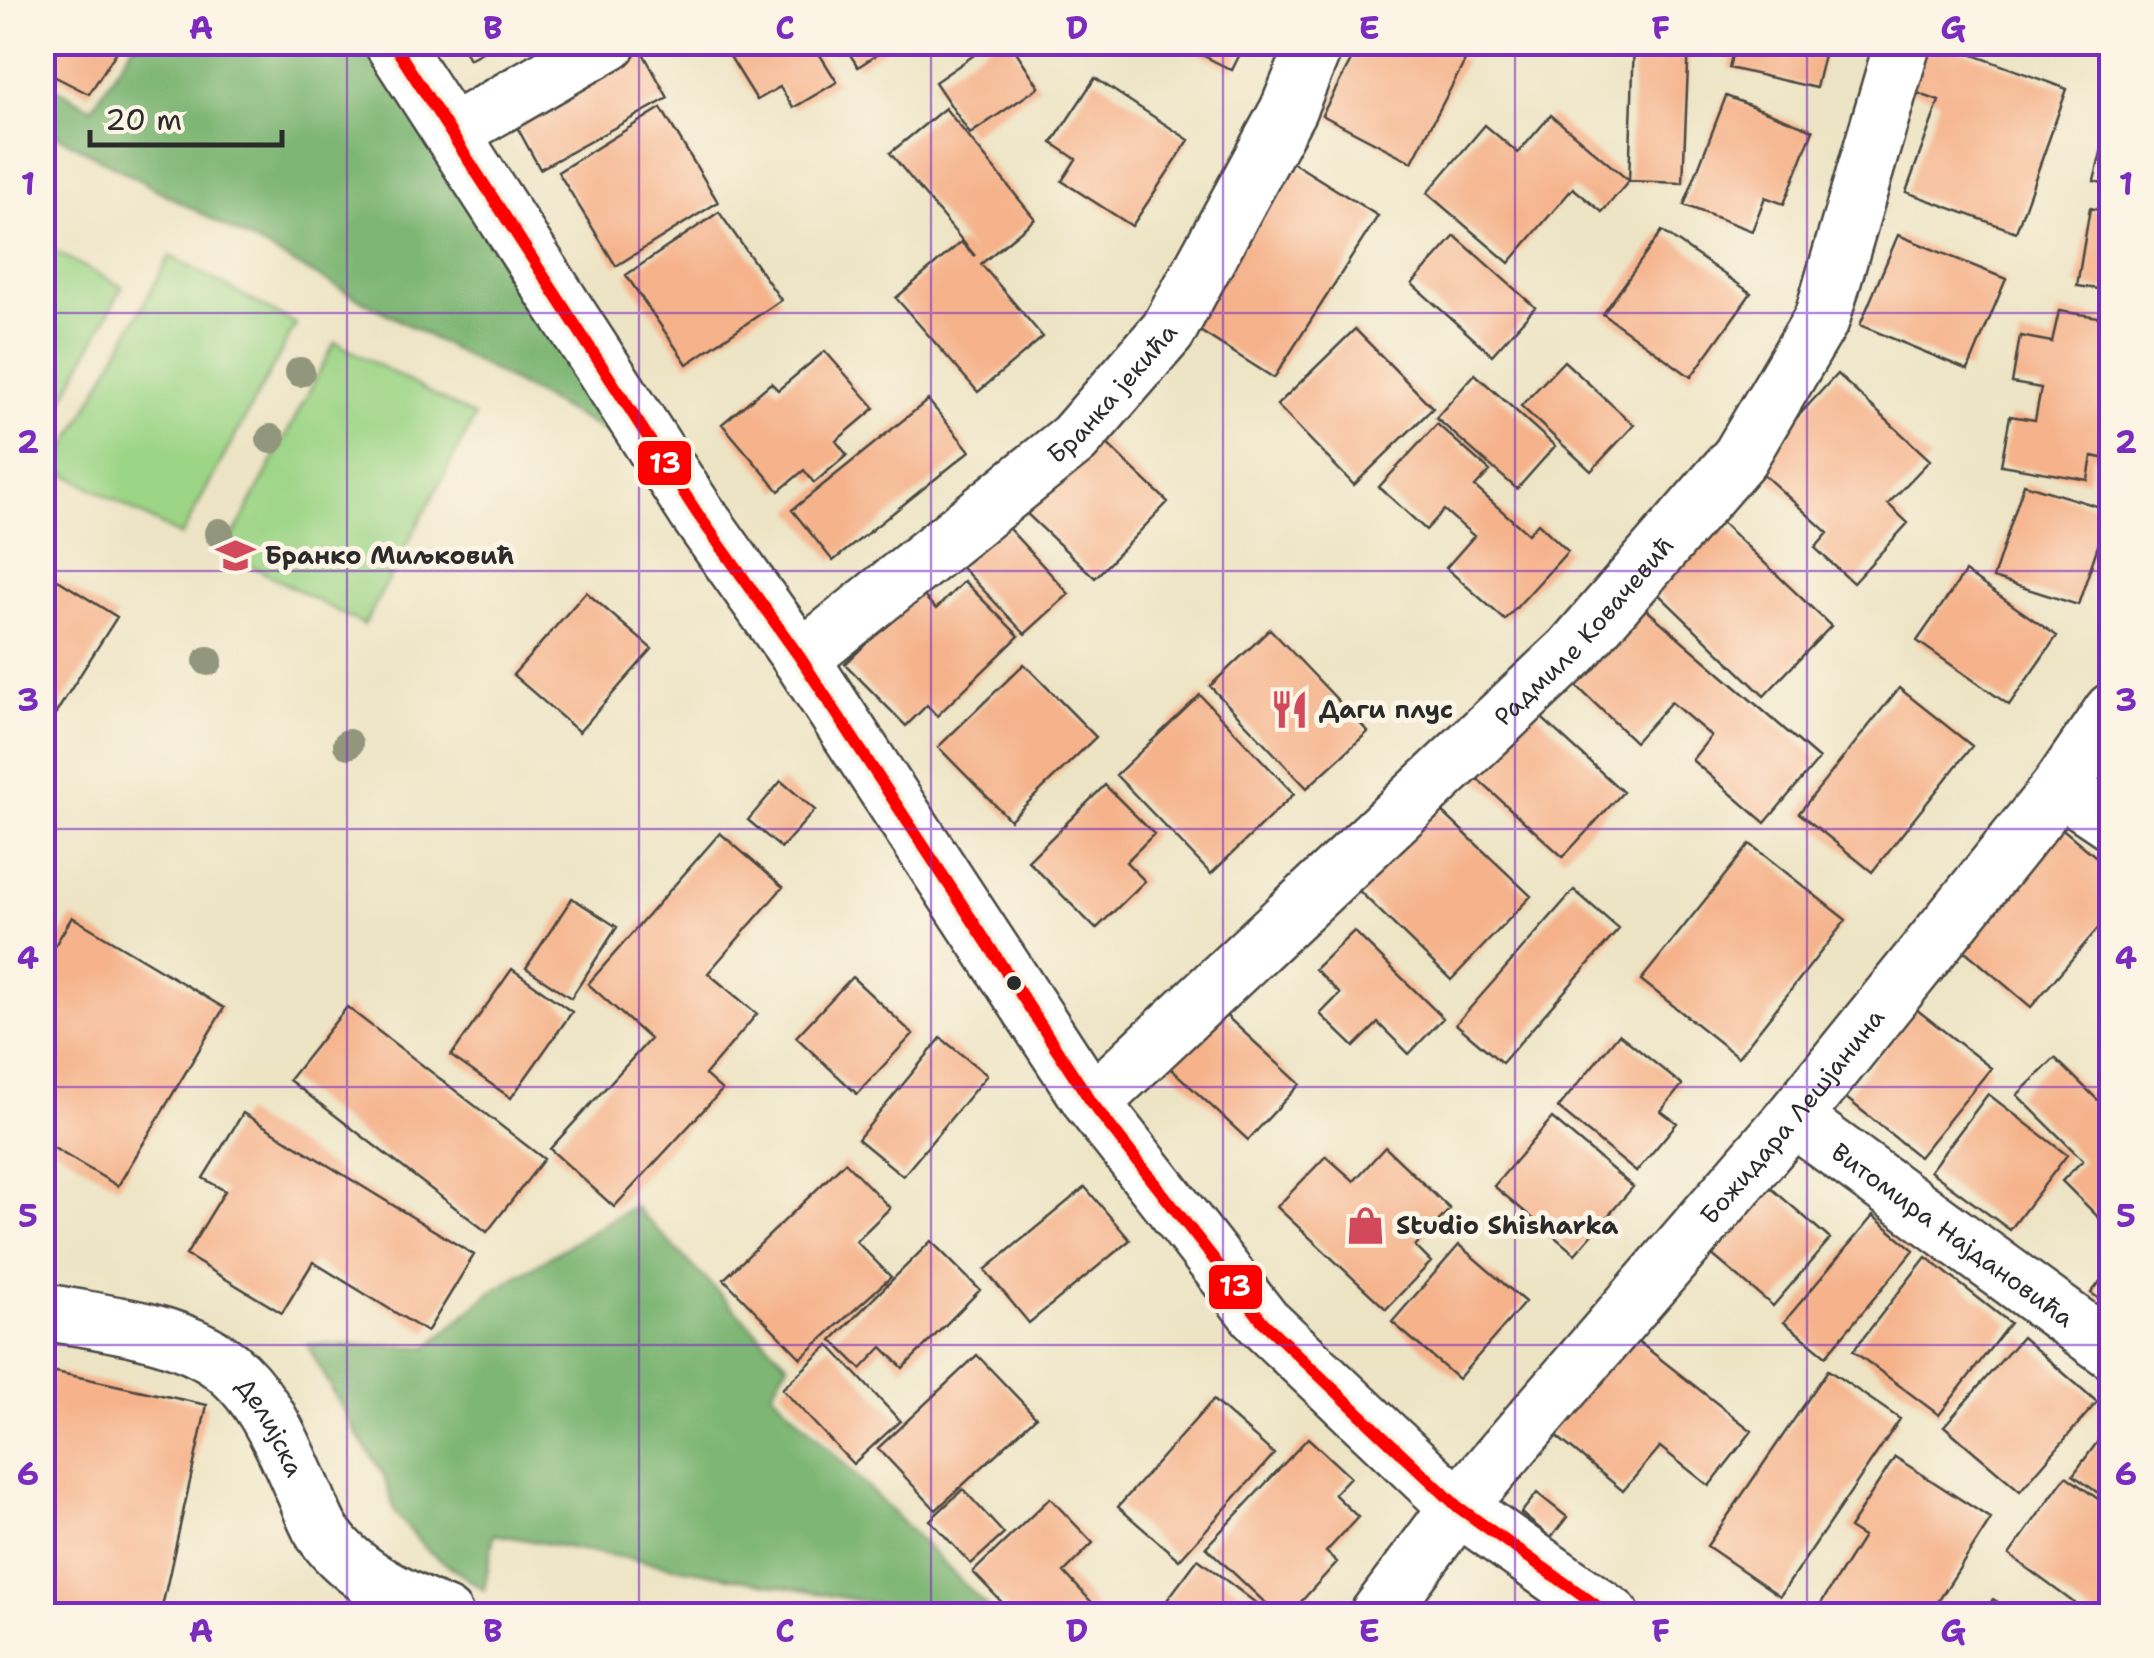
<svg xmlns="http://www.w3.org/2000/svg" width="2154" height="1658" font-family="'Shantell Sans',sans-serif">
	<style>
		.green { fill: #9dd587; stroke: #648059; stroke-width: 2.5 }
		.forest { fill: #7eb674; stroke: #547050; stroke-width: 2.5 }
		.building { fill: #f5b28b }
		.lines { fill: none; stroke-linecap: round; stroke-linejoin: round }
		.minor-casing { stroke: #484742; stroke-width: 60 }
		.minor { stroke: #fff; stroke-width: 55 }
		.bus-1-casing { stroke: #fcf5e5; stroke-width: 20 }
		.bus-1 { stroke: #f00; stroke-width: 12 }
		.tree { fill: #92967d }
		.grid { fill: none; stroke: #7b2cbf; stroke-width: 2.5; stroke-opacity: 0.55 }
		.bus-dot { fill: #2b2b2b; stroke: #fcf5e5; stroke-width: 4 }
		.labels { text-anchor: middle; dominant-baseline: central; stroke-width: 10; stroke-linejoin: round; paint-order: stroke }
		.street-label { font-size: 25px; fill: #2b2b2b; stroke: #fcf5e5 }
		.poi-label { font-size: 25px; font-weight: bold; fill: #2b2b2b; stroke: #fcf5e5; text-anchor: start }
		.line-badge { stroke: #fcf5e5; stroke-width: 4 }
		.badge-label { font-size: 28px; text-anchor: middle; font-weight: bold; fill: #fff }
		.neatline { fill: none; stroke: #7b2cbf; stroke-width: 4 }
		.grid-label { font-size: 32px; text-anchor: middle; font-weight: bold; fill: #7b2cbf }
	</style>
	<rect width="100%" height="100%" fill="#fcf5e5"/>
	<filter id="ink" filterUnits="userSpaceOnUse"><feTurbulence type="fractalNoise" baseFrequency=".01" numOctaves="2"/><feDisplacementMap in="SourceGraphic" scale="20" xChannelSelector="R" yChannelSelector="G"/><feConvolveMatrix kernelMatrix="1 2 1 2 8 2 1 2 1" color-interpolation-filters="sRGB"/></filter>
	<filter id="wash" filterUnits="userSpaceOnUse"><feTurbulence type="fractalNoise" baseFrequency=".0048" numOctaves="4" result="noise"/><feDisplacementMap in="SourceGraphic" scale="40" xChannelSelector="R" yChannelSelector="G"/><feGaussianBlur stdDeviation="2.25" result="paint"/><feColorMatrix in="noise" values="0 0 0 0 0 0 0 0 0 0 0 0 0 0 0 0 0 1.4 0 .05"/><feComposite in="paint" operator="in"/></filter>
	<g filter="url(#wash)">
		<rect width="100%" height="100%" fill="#ede4c5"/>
		<!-- green -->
		<path class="green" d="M43 245 122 287 43 439Z
			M170 256 296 324 181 536 55 468Z
			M335 342 475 417 364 625 225 552Z"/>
		<!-- forest -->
		<path class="forest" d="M134 43H364L607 391 619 439 43 128 42 80 92 108Z
			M634 1206 788 1364 772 1392 995 1615H938L494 1534 484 1590 428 1551 395 1513 384 1475 355 1431 307 1344 428 1347 491 1292Z"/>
		<g id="blocks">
			<!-- building -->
			<path class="building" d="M42 42H123L89 94 42 70Z
				M460 42H501L469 59Z
				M721 42H812L837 82 793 108 780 87 757 100Z
				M842 42H896L858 67Z
				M993 42H1010L1039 87 970 134 935 82Z
				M1176 42H1246L1232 70Z
				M1361 42H1430L1465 61 1412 162 1322 115Z
				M1634 42H1689L1683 183 1629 181 1602 212 1573 188 1509 263 1427 193 1485 125 1518 153 1551 115 1629 181Z
				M1735 42H1827L1816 88 1729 68Z
				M1914 42H1938L2067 89 2016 232 1906 192 1939 101 1898 86Z
				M638 44 668 98 540 169 511 116Z
				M1095 78 1189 140 1132 226 1062 181 1076 159 1052 143Z
				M1726 96 1813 130 1784 204 1765 197 1752 231 1684 205Z
				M661 108 718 202 616 266 558 172Z
				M945 108 1035 219 981 264 1043 337 978 392 896 298 961 242 975 256 890 153Z
				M2110 116H2112V185L2094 181Z
				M1292 162 1378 216 1274 378 1189 324Z
				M2090 208 2112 213V291L2077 286Z
				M719 212 781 300 687 364 626 275Z
				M1662 231 1751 293 1691 377 1603 314Z
				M1898 235 2006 279 1968 370 1860 325Z
				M1455 236 1535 307 1492 355 1412 284Z
				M2059 311 2112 319V460L2092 456 2088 480 2001 465 2010 416 2035 420 2041 388 2012 383 2020 336 2052 342Z
				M1355 329 1433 408 1354 485 1277 405Z
				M825 351 875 408 836 441 847 455 814 483 804 470 779 491 722 424 771 383 778 390Z
				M1564 361 1634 425 1591 471 1521 406Z
				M1475 374 1555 446 1517 489 1436 418Z
				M1837 374 1930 460 1888 504 1908 523 1853 583 1815 548 1828 533 1753 465Z
				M928 400 970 451 833 561 792 510Z
				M1437 424 1490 471 1475 487 1528 534 1538 523 1568 551 1505 620 1446 568 1474 536 1444 510 1426 530 1379 487Z
				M1099 436 1168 502 1095 578 1025 512Z
				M2024 484 2110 510 2078 605 1993 578Z
				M1715 516 1831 626 1764 696 1649 585Z
				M1000 519 1069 594 1025 634 955 560Z
				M42 570 117 617 42 735Z
				M1965 572 2057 636 2009 705 1917 641Z
				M964 581 1019 636 937 716 927 705 906 726 845 664 920 592 936 609Z
				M586 592 652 649 579 732 513 675Z
				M1633 598 1819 759 1765 823 1692 760 1711 736 1671 702 1635 742 1562 672Z
				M1270 629 1368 732 1307 788 1210 686Z
				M1024 664 1096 737 1010 820 938 747Z
				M1899 688 1972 746 1872 872 1799 813Z
				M1200 695 1294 794 1211 874 1116 775Z
				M1533 710 1623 792 1563 857 1473 775Z
				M781 781 815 810 781 848 748 820Z
				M1105 785 1154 834 1126 862 1145 881 1096 929 1028 861Z
				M1434 804 1531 896 1451 980 1355 887Z
				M2059 826 2112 870V912L2031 1007 1958 945Z
				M720 833 783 887 708 973 757 1014 705 1075 722 1090 614 1207 550 1149 650 1039 588 984Z
				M1750 844 1846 920 1738 1057 1641 980Z
				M1574 890 1619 929 1502 1063 1456 1024Z
				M572 898 617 927 571 998 526 968Z
				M72 917 224 1008 118 1186 42 1141V967Z
				M1354 931 1443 1018 1409 1054 1378 1023 1354 1047 1320 1014 1340 994 1315 969Z
				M512 969 572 1012 511 1098 451 1056Z
				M852 977 913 1034 857 1094 796 1037Z
				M347 1007 544 1159 487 1232 289 1080Z
				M1916 1009 1991 1068 1919 1157 1845 1097Z
				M1221 1011 1300 1084 1248 1140 1169 1067Z
				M1619 1034 1682 1085 1661 1111 1677 1123 1636 1172 1558 1108Z
				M941 1038 987 1075 903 1176 858 1139Z
				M2055 1058 2112 1114V1213L2103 1222 2062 1181 2083 1160 2017 1095Z
				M1988 1094 2067 1155 2010 1230 1930 1171Z
				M243 1113 474 1255 427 1332 313 1262 282 1313 186 1255 225 1191 203 1178Z
				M1552 1118 1633 1187 1575 1254 1494 1186Z
				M1385 1147 1450 1209 1415 1246 1431 1262 1386 1309 1277 1207 1326 1156 1354 1181Z
				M845 1162 890 1208 856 1241 891 1277 801 1358 724 1279Z
				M1762 1180 1830 1239 1773 1306 1704 1248Z
				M1085 1187 1130 1240 1029 1323 985 1270Z
				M1873 1216 1914 1250 1826 1356 1784 1322Z
				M931 1241 980 1290 903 1368 882 1347 861 1369 832 1340Z
				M1459 1245 1525 1302 1458 1379 1392 1322Z
				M1926 1257 2010 1323 1939 1415 1853 1351Z
				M2112 1267V1308L2091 1293Z
				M1630 1335 1752 1431 1709 1486 1660 1447 1623 1491 1549 1430Z
				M2022 1337 2097 1402 2020 1491 1944 1426Z
				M829 1345 900 1421 853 1464 782 1389Z
				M977 1355 1036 1417 936 1510 878 1448Z
				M42 1369 207 1405 160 1616H42Z
				M1828 1370 1900 1419 1780 1596 1707 1546Z
				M1213 1400 1274 1454 1179 1560 1118 1507Z
				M2112 1422V1503L2073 1475Z
				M1308 1438 1350 1477 1334 1494 1358 1517 1326 1552 1337 1562 1288 1616H1279L1206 1547Z
				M1895 1457 1991 1519 1929 1616H1813L1863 1537 1849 1528Z
				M2066 1476 2112 1509V1616H2092L2009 1555Z
				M963 1489 1004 1534 971 1564 930 1520Z
				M1537 1493 1567 1517 1551 1538 1521 1513Z
				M1050 1498 1093 1543 1064 1572 1096 1607 1087 1616H1015L973 1572Z
				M1198 1559 1273 1616H1155Z
				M1993 1599 2021 1616H1983Z"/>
		</g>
	</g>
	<g filter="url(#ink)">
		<use href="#blocks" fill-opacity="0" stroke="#484742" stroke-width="2.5"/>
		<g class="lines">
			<defs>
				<g id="minor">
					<path d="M392 42 697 513 801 659 1092 1103 1263 1322 1458 1507 1612 1616"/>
					<path d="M451 133 609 42"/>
					<path id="s1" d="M801 659 1074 439 1168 331 1288 110 1316 42"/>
					<path d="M2060 787 2112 822"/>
					<path id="s2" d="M1092 1103 1572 651 1740 457 1822 318 1903 42"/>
					<path id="s3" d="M1793 1118 2112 1351"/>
					<path id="s4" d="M42 1311C96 1322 157 1327 206 1353 259 1381 282 1443 305 1494 311 1507 316 1525 325 1536 353 1575 402 1598 445 1616"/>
					<path id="s5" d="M1377 1616 1458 1507 1793 1118 2060 787 2112 711"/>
				</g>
			</defs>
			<!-- minor casing -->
			<use href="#minor" class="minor-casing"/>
			<!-- minor -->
			<use href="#minor" class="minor"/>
			<defs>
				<path id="bus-1" d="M392 42 697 513 801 659 1092 1103 1263 1322 1458 1507 1611 1616"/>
			</defs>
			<!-- bus-1 casing -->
			<use href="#bus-1" class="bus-1-casing"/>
			<!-- bus-1 -->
			<use href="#bus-1" class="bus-1"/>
		</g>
		<!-- trees -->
		<g class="tree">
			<circle cx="300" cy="372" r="15"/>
			<circle cx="271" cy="439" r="15"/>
			<circle cx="219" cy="533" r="15"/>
			<circle cx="208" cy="661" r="15"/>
			<circle cx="348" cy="744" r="15"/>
		</g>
	</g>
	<!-- grid -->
	<path class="grid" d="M347 42V1616M639 42V1616M931 42V1616M1223 42V1616M1515 42V1616M1807 42V1616M42 313H2112M42 571H2112M42 829H2112M42 1087H2112M42 1345H2112"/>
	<!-- icons -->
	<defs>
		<symbol id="school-bare" viewBox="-9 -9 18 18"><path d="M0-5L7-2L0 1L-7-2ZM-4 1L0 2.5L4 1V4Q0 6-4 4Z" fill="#d1495b" stroke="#fcf5e5" stroke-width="2.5" paint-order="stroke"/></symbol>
		<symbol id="restaurant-bare" viewBox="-9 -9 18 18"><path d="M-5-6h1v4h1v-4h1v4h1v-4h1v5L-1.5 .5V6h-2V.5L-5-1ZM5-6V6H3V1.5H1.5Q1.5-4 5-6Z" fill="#d1495b" stroke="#fcf5e5" stroke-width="2.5" paint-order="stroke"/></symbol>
		<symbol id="shop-bare" viewBox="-9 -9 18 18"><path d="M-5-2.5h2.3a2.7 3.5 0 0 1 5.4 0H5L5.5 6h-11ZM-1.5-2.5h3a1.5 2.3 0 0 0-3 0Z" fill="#d1495b" stroke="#fcf5e5" stroke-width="2.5" paint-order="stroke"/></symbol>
	</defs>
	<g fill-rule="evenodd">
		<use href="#school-bare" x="208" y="528" width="55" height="55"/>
		<use href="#restaurant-bare" x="1262" y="682" width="55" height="55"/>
		<use href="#shop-bare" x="1338" y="1198" width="55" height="55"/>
	</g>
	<!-- markers -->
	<circle class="bus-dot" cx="1014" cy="983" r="9"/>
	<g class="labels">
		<!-- street labels -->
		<g class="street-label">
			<text stroke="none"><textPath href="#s1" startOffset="410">Бранка јекића</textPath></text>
			<text stroke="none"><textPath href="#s2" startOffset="682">Радмиле Ковачевић</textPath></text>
			<text stroke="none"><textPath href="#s5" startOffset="650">Божидара Лешјанина</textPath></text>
			<text stroke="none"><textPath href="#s3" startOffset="198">Витомира Најдановића</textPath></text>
			<text stroke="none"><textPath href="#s4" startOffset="270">Делијска</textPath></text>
		</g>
		<!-- poi labels -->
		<g class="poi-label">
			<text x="265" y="555">Бранко Миљковић</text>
			<text x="1319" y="709">Даги плус</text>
			<text x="1396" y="1225">Studio Shisharka</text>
		</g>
	</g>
	<g class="line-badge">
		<rect x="636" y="439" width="57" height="48" rx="10" fill="#f00"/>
		<rect x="1207" y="1263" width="57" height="48" rx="10" fill="#f00"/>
	</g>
	<g class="badge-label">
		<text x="665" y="473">13</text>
		<text x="1235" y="1296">13</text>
	</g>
	<!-- margin -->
	<rect width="2154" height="1658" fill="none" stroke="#fcf5e5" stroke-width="110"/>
	<!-- scale -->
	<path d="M90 130v15h192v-15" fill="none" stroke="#2b2b2b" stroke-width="5"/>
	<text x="105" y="130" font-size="30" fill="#2b2b2b" stroke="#fcf5e5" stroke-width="8" paint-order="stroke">20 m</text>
	<rect x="55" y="55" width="2044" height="1548" class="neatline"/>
	<g class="grid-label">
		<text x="201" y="39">A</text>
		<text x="493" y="39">B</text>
		<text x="785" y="39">C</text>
		<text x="1077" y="39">D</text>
		<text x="1369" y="39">E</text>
		<text x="1661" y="39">F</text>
		<text x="1953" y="39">G</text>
		<text x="28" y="195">1</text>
		<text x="2126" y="195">1</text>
		<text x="28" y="453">2</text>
		<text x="2126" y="453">2</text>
		<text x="28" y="711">3</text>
		<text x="2126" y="711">3</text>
		<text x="28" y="969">4</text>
		<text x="2126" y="969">4</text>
		<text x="28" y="1227">5</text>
		<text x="2126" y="1227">5</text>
		<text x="28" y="1485">6</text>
		<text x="2126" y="1485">6</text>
		<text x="201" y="1642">A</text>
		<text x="493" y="1642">B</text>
		<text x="785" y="1642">C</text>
		<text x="1077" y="1642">D</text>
		<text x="1369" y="1642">E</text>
		<text x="1661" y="1642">F</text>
		<text x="1953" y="1642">G</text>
	</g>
</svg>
